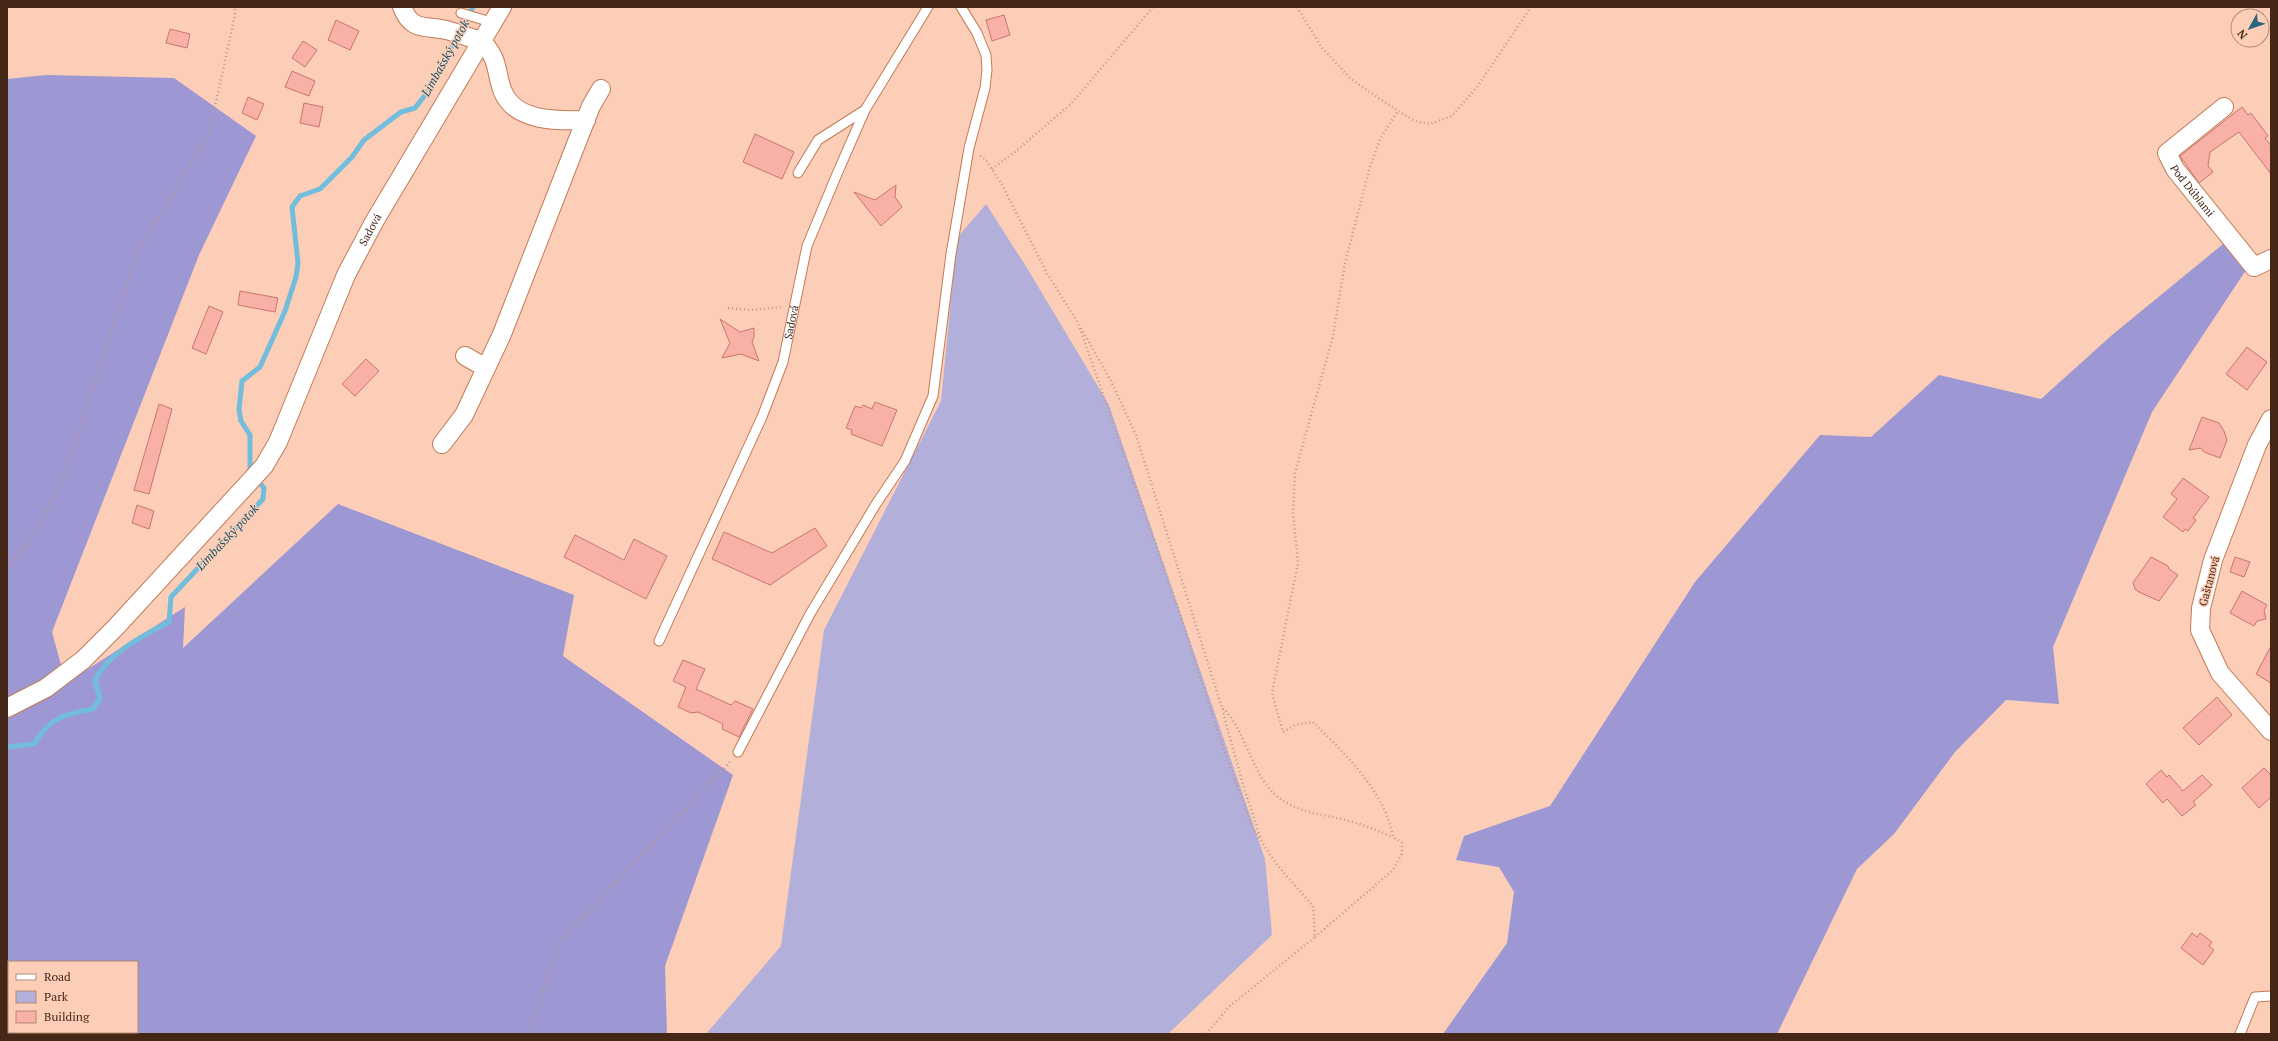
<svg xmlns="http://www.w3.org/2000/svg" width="2278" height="1041" font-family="'PT Serif',serif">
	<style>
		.green { fill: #b2afda }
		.forest { fill: #9d98d4; fill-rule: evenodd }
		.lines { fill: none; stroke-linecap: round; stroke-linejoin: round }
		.stream { stroke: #72bcdc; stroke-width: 5 }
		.building { fill: #f9b0a6; stroke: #c7776d }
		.service-casing { stroke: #c17b56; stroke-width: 11 }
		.minor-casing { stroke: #c17b56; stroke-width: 20 }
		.path { stroke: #c19984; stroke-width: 2.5; stroke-dasharray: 1 3; stroke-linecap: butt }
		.service { stroke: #fff; stroke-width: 9 }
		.minor { stroke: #fff; stroke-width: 18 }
		.labels { text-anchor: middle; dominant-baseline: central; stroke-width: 3; stroke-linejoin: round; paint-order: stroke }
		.street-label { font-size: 11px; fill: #442717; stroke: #fcceb7 }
		.water-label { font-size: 12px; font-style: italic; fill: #155168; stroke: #fcceb7 }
	</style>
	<rect width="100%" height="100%" fill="#fcceb7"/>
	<!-- green -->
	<path class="green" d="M986 204 1027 268 1109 405 1265 859 1272 935 1168 1034H706L781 946 824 630 941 401 957 238Z"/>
	<!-- forest -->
	<path class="forest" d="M46 75 174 78 256 136 199 255 52 632 66 683 185 607 183 648 338 504 574 595 563 656 733 775 665 966 667 1034H7V79ZM9 962H137V1032H9Z
		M2228 240 2248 267 2152 412 2053 647 2059 704 2006 700 1955 752 1894 834 1857 869 1777 1034H1443L1507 943 1514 892 1499 867 1456 860 1464 836 1550 806 1695 582 1820 435 1871 437 1939 375 2041 399 2112 335Z"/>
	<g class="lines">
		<!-- stream -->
		<path class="stream" d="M7 747 34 744C50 717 65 714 93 709L100 699 95 680C111 651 141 637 169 622L171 597 263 499 264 488 250 471V435L241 421 239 410 242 381 260 367 285 311 296 277 298 263 292 207 300 196 320 189 352 157 364 140 401 112 415 108 426 94 473 7"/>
	</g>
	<!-- building -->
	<path class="building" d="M1004 15 1010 35 992 41 986 20Z
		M336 20 359 31 350 50 328 40Z
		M170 29 190 34 187 48 166 43Z
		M303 41 317 50 305 67 292 58Z
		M292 71 315 81 309 96 285 87Z
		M248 97 264 104 257 120 242 113Z
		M304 103 323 107 319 127 300 123Z
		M2242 107 2248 115 2251 113 2268 136 2265 138 2271 146V174L2239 132 2210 152 2208 166 2213 172 2199 183 2180 156Z
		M755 134 794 152 782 179 743 162Z
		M896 185 895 197 902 207 881 226 854 192 875 200Z
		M240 291 278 298 275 312 238 305Z
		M209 306 223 312 206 354 192 348Z
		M720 319 740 332 754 328V337L752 342 759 361 741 354 722 358 730 343Z
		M2247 347 2267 362 2247 390 2226 374Z
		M366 359 379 371 355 396 342 384Z
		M875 402 897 410 882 446 851 434 852 430 846 428 855 406 861 408 863 405 872 409Z
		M159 404 172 409 149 494 134 490Z
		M2202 417 2219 423 2224 431 2227 440 2220 458 2204 452 2201 448 2189 450Z
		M2183 478 2209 497 2193 518 2196 520 2188 531 2185 529 2183 532 2163 517 2177 499 2171 494Z
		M137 505 154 511 149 529 132 523Z
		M815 528 827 546 770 585 712 559 724 532 772 553Z
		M575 535 624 560 634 539 667 556 646 599 564 557Z
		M2151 557 2168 566 2169 569 2178 575 2159 601 2139 592 2135 589 2133 583Z
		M2235 557 2250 562 2244 577 2230 572Z
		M2242 591 2267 605 2264 610 2266 619 2257 621 2254 626 2230 613Z
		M2271 646V683L2256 674Z
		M683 660 705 669 696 689 731 705 735 701 753 709 739 737 722 729 723 724 698 712 691 713 678 707 686 687 673 681Z
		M2217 697 2232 715 2199 745 2183 728Z
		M2264 768 2271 775V797L2259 808 2242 788Z
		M2161 770 2167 777 2169 775 2183 791 2202 775 2212 785 2193 802 2196 805 2182 816 2167 799 2163 803 2146 784Z
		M2192 933 2197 937 2200 933 2212 942 2209 946 2214 950 2203 965 2181 948Z"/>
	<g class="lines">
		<defs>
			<g id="service">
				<path d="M461 13 494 23"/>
				<path d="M798 173 818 140 865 110"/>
				<path id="s1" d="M659 641 762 417 783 362 807 246 837 174 865 110 928 7"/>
				<path d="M738 752 810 614 876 504 905 461 933 396 951 254 969 148 985 88 987 70 986 55 977 33 961 7"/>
				<path d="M2240 1034 2255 997 2271 996"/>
			</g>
			<g id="minor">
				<path d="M402 7C412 32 424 25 446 30 458 33 470 38 482 41 487 47 493 55 495 62 498 71 499 83 503 92 516 122 558 121 586 120"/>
				<path id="s2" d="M2224 107 2167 153 2175 169 2254 267 2271 259"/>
				<path d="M465 356 486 368"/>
				<path d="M2271 419 2257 445 2213 560 2201 608 2200 630 2220 673 2271 731"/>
				<path d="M442 444 464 415 502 334 591 106 601 89"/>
				<path id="s3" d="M7 708 46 688 83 660 116 627 264 466 278 442 346 275 374 222 502 7"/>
			</g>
		</defs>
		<!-- service casing -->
		<use href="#service" class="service-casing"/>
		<!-- minor casing -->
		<use href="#minor" class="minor-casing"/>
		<!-- path -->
		<path class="path" d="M1297 7 1322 48 1352 80 1398 111 1415 121 1430 124 1452 116 1477 87 1531 7
			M980 156 986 160 1001 183 1048 275 1078 323 1178 608 1222 744 1252 827 1277 865 1313 906 1315 937 1230 1006 1206 1034
			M992 169 1016 151 1071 104 1153 7
			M728 308 750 310 781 307
			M1081 328 1111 381 1136 435 1222 708 1243 785 1260 837
			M7 566 24 548 60 489 138 251 209 134 235 15V7
			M1223 708C1242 728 1248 756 1263 780 1285 814 1318 812 1353 822 1367 826 1380 832 1393 837
			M1315 937 1393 870 1402 853V843L1393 837C1385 791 1344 753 1313 722L1295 725 1283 732 1272 693 1298 563 1293 513 1295 473 1333 336 1345 263 1370 167 1380 139 1398 111
			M529 1034 559 942 730 762"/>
		<!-- service -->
		<use href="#service" class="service"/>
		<!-- minor -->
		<use href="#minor" class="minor"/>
	</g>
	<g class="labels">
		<!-- street labels -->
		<g class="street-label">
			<text stroke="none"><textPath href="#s2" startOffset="119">Pod Dúblami</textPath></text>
			<text stroke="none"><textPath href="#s3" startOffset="615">Sadová</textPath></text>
			<text stroke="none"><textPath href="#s1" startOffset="346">Sadová</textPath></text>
			<text transform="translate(2209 581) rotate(-75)">Gaštanová</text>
		</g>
		<!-- water labels -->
		<g class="water-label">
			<text transform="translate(445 58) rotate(-61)">Limbašský potok</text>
			<text transform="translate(227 537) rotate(-47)">Limbašský potok</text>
		</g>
	</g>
	<!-- border -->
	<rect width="2278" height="1041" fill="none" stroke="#442717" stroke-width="16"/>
	<!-- legend -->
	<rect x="8" y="961" width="130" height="72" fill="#fcceb7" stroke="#b28b77"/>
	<rect x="16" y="974" width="20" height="6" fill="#ffffff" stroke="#b28b77"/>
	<text x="44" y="981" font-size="12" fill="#442717">Road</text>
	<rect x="16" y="991" width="20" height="12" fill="#b2afda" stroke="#b28b77"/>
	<text x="44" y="1001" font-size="12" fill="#442717">Park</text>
	<rect x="16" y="1011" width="20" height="12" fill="#f9b0a6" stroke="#b28b77"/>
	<text x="44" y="1021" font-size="12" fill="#442717">Building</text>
	<!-- north arrow -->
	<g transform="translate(2250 28) rotate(230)"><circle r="19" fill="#fcceb7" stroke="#b28b77"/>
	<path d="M0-3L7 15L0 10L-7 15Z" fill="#2b667e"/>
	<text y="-6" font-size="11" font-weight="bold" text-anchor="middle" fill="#442717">N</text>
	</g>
</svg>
